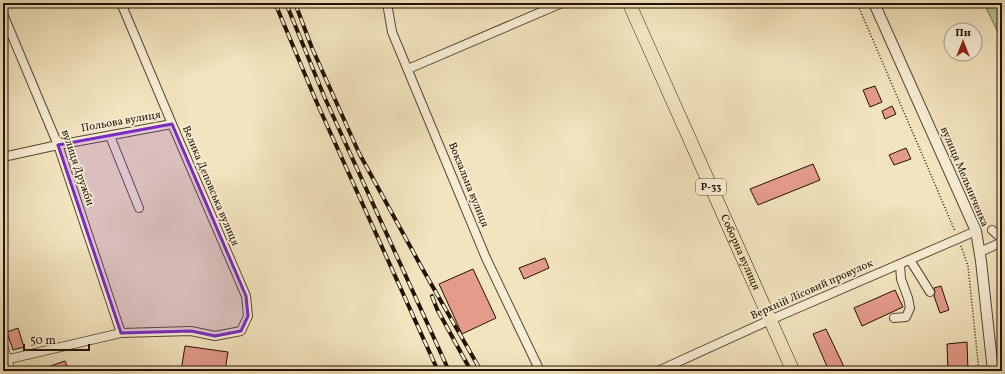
<svg xmlns="http://www.w3.org/2000/svg" width="1005" height="374" font-family="Vollkorn,serif">
	<style>
		.green { fill: #b9c492; stroke: #6e6b4a }
		.building { fill: #e59b8c; stroke: #231202 }
		.lines { fill: none; stroke-linecap: round; stroke-linejoin: round }
		.minor-casing { stroke: #574631; stroke-width: 10 }
		.tertiary-casing { stroke: #574631; stroke-width: 12 }
		.secondary-casing { stroke: #231202; stroke-width: 12 }
		.primary-casing { stroke: #231202; stroke-width: 14 }
		.path { stroke: #231202; stroke-width: 1.5; stroke-dasharray: 1 2; stroke-linecap: butt }
		.minor { stroke: #f7edd5; stroke-width: 8 }
		.tertiary { stroke: #f7edd5; stroke-width: 10 }
		.secondary { stroke: #f7edd5; stroke-width: 11 }
		.primary { stroke: #f2e4be; stroke-width: 13 }
		.rail-casing { stroke: #231202; stroke-width: 4 }
		.rail { stroke: #f7edd5; stroke-width: 2.5; stroke-dasharray: 8; stroke-linecap: butt }
		.marked { fill: #7b2cbf; fill-opacity: 0.2; stroke: #7b2cbf; stroke-width: 3; stroke-linejoin: round }
		.labels { text-anchor: middle; dominant-baseline: central; stroke-width: 3.5; stroke-linejoin: round; paint-order: stroke }
		.shield { fill: #f7edd5; stroke: #635441; stroke-width: 1 }
		.shield-label { font-size: 10px; font-weight: bold; fill: #231202 }
		.street-label { font-size: 11px; fill: #231202; stroke: #f7edd5 }
	</style>
	<rect width="100%" height="100%" fill="#f2e4be"/>
	<filter id="stains"><feTurbulence type="fractalNoise" baseFrequency=".005" numOctaves="4"/><feColorMatrix values="0 0 0 0 .2 0 0 0 0 .09 0 0 0 0 .02 0 0 0 .5 -.17"/></filter>
	<radialGradient id="worn" r=".72"><stop offset=".6" stop-color="#630" stop-opacity="0"/><stop offset="1" stop-color="#630" stop-opacity=".3"/></radialGradient>
	<!-- green -->
	<path class="green" d="M984 3H1002V41Z"/>
	<!-- building -->
	<path class="building" d="M875 86 882 102 870 107 863 90Z
		M892 106 896 114 885 119 882 111Z
		M906 148 911 159 894 165 889 155Z
		M813 164 820 180 758 205 750 189Z
		M545 258 549 268 524 279 519 268Z
		M473 269 496 318 462 334 439 284Z
		M941 286 949 310 940 313 934 296 935 292 934 288Z
		M895 290 903 307 862 326 854 308Z
		M18 328 24 347 13 350 7 332Z
		M826 329 846 371H829L813 334Z
		M967 342 968 371H948L947 344Z
		M185 346 228 352 225 371H181Z
		M65 361 69 371H40L39 370Z"/>
	<g class="lines">
		<defs>
			<path id="minor" d="M387 3 392 32 486 258 540 371
				M3 14 58 145 121 333
				M408 69 562 3
				M110 136 139 208
				M3 157 58 145 172 124
				M992 230 1002 239
				M980 252 1002 242
				M910 260 930 292
				M894 318 906 317 910 308 908 298 901 279 900 264
				M5 360 121 333 191 331 215 336 241 331 248 316 246 296 172 124 121 3
				M658 371 770 320 976 231"/>
			<path id="tertiary" d="M874 3 976 231 981 261 993 371"/>
			<path id="secondary" d="M3 349 9 371"/>
			<g id="primary">
				<path id="s1" d="M629 3 793 371"/>
			</g>
		</defs>
		<!-- minor casing -->
		<use href="#minor" class="minor-casing"/>
		<!-- tertiary casing -->
		<use href="#tertiary" class="tertiary-casing"/>
		<!-- secondary casing -->
		<use href="#secondary" class="secondary-casing"/>
		<!-- primary casing -->
		<use href="#primary" class="primary-casing"/>
		<!-- path -->
		<path class="path" d="M857 3 955 231
			M961 246 968 266 979 371"/>
		<!-- minor -->
		<use href="#minor" class="minor"/>
		<!-- tertiary -->
		<use href="#tertiary" class="tertiary"/>
		<!-- secondary -->
		<use href="#secondary" class="secondary"/>
		<!-- primary -->
		<use href="#primary" class="primary"/>
		<defs>
			<path id="rail" d="M275 3 317 103 438 371
				M286 3 324 96 449 371
				M295 3 312 48 359 153 422 268 481 371
				M432 296 437 309 471 371"/>
		</defs>
		<!-- rail casing -->
		<use href="#rail" class="rail-casing"/>
		<!-- rail -->
		<use href="#rail" class="rail"/>
	</g>
	<!-- marked area -->
	<path class="marked" d="M172 124 246 296 248 316 241 331 215 336 191 331 121 333 58 145Z"/>
	<g class="labels">
		<!-- shield labels -->
		<rect class="shield" x="696" y="179" width="30" height="16" rx="3"/>
		<g class="shield-label">
			<text x="711" y="187">Р-33</text>
		</g>
		<!-- street labels -->
		<g class="street-label">
			<text transform="translate(121 122) rotate(-10)">Польова вулиця</text>
			<text transform="translate(77 168) rotate(71)">вулиця Дружби</text>
			<text transform="translate(964 177) rotate(67)">вулиця Мельниченка</text>
			<text transform="translate(468 185) rotate(68)">Вокзальна вулиця</text>
			<text transform="translate(210 186) rotate(67)">Велика Деповська вулиця</text>
			<text stroke="none"><textPath href="#s1" startOffset="273">Соборна вулиця</textPath></text>
			<text transform="translate(812 290) rotate(-24)">Верхній Лісовий провулок</text>
		</g>
	</g>
	<!-- margin -->
	<rect width="1005" height="374" fill="none" stroke="#f2e4be" stroke-width="16"/>
	<rect x="4" y="4" width="997" height="366" fill="none" stroke="#231202" stroke-width="2"/>
	<rect x="8" y="8" width="989" height="358" fill="none" stroke="#231202"/>
	<!-- north arrow -->
	<g transform="translate(963 42)"><circle r="19" fill="#f7edd5" stroke="#a29581"/>
	<path d="M0-3L7 15L0 10L-7 15Z" fill="#8f2418"/>
	<text y="-6" font-size="11" font-weight="bold" text-anchor="middle" fill="#231202">Пн</text>
	</g>
	<!-- scale -->
	<path d="M24 344v6h65v-6" fill="none" stroke="#231202" stroke-width="2"/>
	<text x="30" y="344" font-size="12" fill="#231202" stroke="#f7edd5" stroke-width="3" paint-order="stroke">50 m</text>
	<rect width="100%" height="100%" filter="url(#stains)"/>
	<rect width="100%" height="100%" fill="url(#worn)"/>
</svg>
